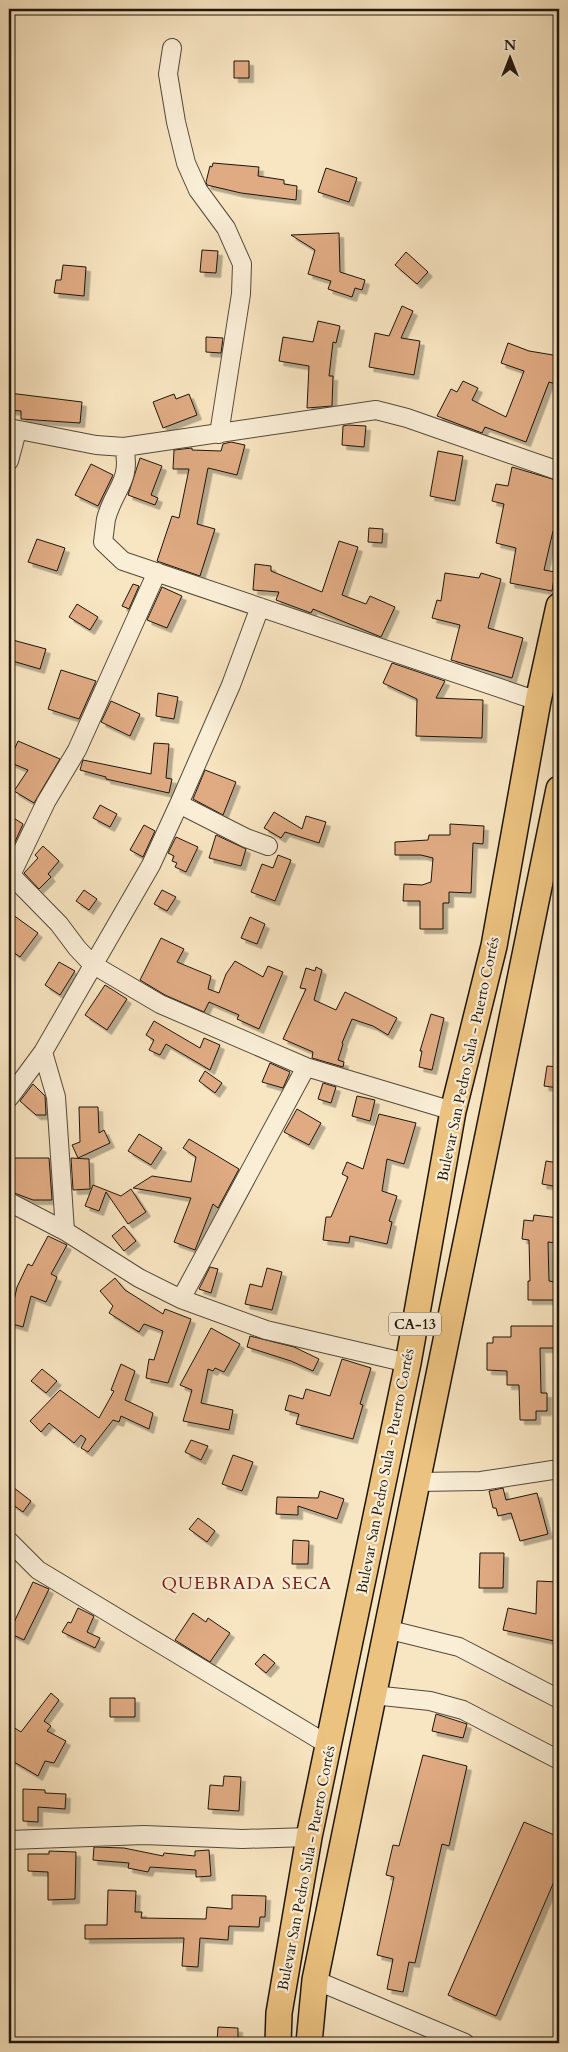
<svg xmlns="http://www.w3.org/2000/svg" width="568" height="2052" font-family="Cardo,serif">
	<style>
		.building { fill: #e0ab83; stroke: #1d150c; filter: url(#shadow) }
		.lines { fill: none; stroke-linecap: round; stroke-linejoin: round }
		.minor-casing { stroke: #544939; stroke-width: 20 }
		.highway-casing { stroke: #1d150c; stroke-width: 28 }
		.minor { stroke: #faeed7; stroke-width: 18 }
		.highway { stroke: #ecc280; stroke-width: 25 }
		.labels { text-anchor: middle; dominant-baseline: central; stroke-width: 4.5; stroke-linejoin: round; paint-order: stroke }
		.shield { fill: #faeed7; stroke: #5f5649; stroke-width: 1 }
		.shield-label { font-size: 14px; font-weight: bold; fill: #1d150c }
		.street-label { font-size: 15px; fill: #1d150c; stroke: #faeed7 }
		.quarter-label { font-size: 18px; letter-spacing: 1px; fill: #7a1f14; stroke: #faeed7 }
	</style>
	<defs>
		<filter id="shadow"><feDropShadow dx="4.5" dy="4.5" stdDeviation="0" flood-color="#0004"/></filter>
	</defs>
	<rect width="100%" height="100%" fill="#f8e5c1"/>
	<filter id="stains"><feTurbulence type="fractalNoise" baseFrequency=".004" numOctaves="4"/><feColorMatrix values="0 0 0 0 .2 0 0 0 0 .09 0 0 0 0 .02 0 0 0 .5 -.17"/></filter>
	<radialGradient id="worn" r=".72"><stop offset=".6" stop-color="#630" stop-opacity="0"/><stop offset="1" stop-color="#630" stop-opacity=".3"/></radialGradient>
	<!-- building -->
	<path class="building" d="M234 61H249V78H234Z
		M213 163 259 167 258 176 284 180V184L297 186 296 200 241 193 207 185 206 182 210 166 212 167Z
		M326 168 357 178 349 202 318 192Z
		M339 233 340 272 365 280 362 290 355 288 352 297 328 289 331 281 308 274 315 250 291 235Z
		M202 250 218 251 216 273 200 272Z
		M406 252 428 272 417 284 395 265Z
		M63 265 86 267 84 296 54 293 56 280H61Z
		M402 306 413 311 401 338 420 341 414 375 369 367 375 333 389 336Z
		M318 321 340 326 336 343 333 342 329 376H333L332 406 307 408 309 366 279 361 283 337 313 342Z
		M206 337 223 338 221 353 206 352Z
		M508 343 529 351 559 356V385L549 382 526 442 485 427 482 433 437 416 451 389 457 392 463 381 478 388 472 400 506 417 524 371 501 363Z
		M9 393 82 402 80 423 21 419V411L9 410Z
		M174 394 176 399 189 394 197 415 163 428 153 402Z
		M348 425 366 426 364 447 342 445 343 426Z
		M231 442 245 445 237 475 208 468 197 524 215 529 200 576 157 561 172 516 179 518 189 469H173L174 450 192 448V450L221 451 223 444Z
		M438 451 463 456 455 501 430 496Z
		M140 458 162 466 151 495 158 498 155 505 128 495Z
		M91 464 113 475 98 506 75 495Z
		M512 467 559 481V532L553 531 544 570 555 572 552 591 510 583 516 548 496 543 504 504 492 501 496 484 508 486Z
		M369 528 383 529 382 543 368 542Z
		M37 539 65 548 57 571 28 562Z
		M339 541 358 547 342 595 366 604 370 596 395 607 381 637 313 609 311 613 276 600 279 592 253 590 255 564 271 566V571L322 592Z
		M445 573 479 578 481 573 501 579 488 628 523 638 512 678 451 660 460 625 432 618 437 600 441 601Z
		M133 584 139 586 129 609 122 606Z
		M162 587 182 596 167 628 147 620Z
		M77 604 98 617 90 630 69 617Z
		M9 639 46 649 40 669 9 660Z
		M392 663 445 681 436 698 483 700 482 738 416 736 417 699 383 683Z
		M61 670 96 681 79 719 48 709Z
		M158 693 178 697 174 719 156 716Z
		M111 701 140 714 130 736 101 722Z
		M18 741 60 759 34 803 14 791 28 770 9 762Z
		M154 743 169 744 166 778 172 779 169 793 106 779V777L80 770 83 760 151 774Z
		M205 770 236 782 223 815 193 799Z
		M100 805 117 814 110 827 93 818Z
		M274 812 302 829 306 816 326 822 319 843 285 832 281 838 264 828Z
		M9 815 23 824 9 855Z
		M450 824 484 826 483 844 473 843 471 893 449 892V903H443V929H420V901H403L404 884 422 885 431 882 433 858 421 855H395V842L428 840 429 835H450Z
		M144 825 155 831 143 857 130 850Z
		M216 835 246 849 241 866 209 858Z
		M176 837 198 847 186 872 175 867 177 863 172 861 174 856 168 853Z
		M43 846 59 861 48 874 51 877 39 889 24 873 38 858 35 855Z
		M278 855 291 860 275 901 251 892 262 864 273 868Z
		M84 890 97 899 89 910 76 901Z
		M162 890 176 897 167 911 154 904Z
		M9 912 38 933 20 957 9 949Z
		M250 917 265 924 257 944 241 938Z
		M161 938 184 949 177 962 211 976 208 989 219 993 226 974 235 961 263 977 268 966 283 972 259 1029 237 1019 239 1015 209 1002 204 1012 165 995 140 980Z
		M59 962 75 971 60 995 45 985Z
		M316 967 322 970 314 1000 336 1010 345 992 397 1018 388 1035 373 1026 352 1019 342 1043 343 1044 338 1060 344 1062 343 1067 312 1058 313 1052 283 1039 306 989 300 988 306 968 315 971Z
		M105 985 127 999 107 1030 85 1015Z
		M431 1014 444 1018 432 1070 419 1067 422 1051H420Z
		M154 1021 200 1048 204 1038 220 1045 210 1070 166 1044 160 1055 149 1050 154 1040 146 1035Z
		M270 1063 290 1072 283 1088 262 1082Z
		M547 1066 559 1067V1088L544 1086Z
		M205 1071 222 1083 215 1093 199 1081Z
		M323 1083 336 1087 331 1103 318 1099Z
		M33 1084 45 1096 46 1115H36L20 1101Z
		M357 1096 375 1100 370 1121 352 1116Z
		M79 1107H98L99 1133 104 1130 110 1143 78 1158 72 1145 80 1142Z
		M297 1109 321 1123 309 1145 284 1132Z
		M379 1114 416 1123 404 1164 387 1159 382 1191 397 1196 389 1221 392 1222 387 1244 350 1236 349 1243 323 1240 326 1217H331L348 1177 342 1174 347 1162 363 1169Z
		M139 1134 162 1148 151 1165 128 1151Z
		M189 1139 239 1169 218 1208 213 1204 195 1250 174 1242 191 1198 133 1188 152 1176 191 1182 196 1157 183 1148Z
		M9 1158H49L52 1200H33L9 1191Z
		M71 1158 89 1159 90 1189 73 1190Z
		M546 1161 559 1163V1187L542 1184Z
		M93 1185 121 1196 131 1189 146 1212 128 1224 106 1192 99 1211 85 1206Z
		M534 1215 559 1218 556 1243 548 1242 549 1281 554 1282V1287H559V1300H528V1281H530L529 1240 522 1239 524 1220 533 1221Z
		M124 1226 136 1241 124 1251 112 1236Z
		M48 1236 67 1245 51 1274 57 1277 46 1302 31 1296 23 1327 9 1323 17 1287 28 1264 32 1266Z
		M210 1267 218 1269 211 1293 199 1289Z
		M267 1268 282 1272 272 1310 245 1304 250 1284 262 1287Z
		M115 1278 125 1290 163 1314 165 1309 191 1319 168 1383 146 1378 149 1359 154 1360 163 1331 144 1324 139 1332 109 1313 113 1306 100 1291Z
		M511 1326H559V1348H540L541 1393H547V1411H536V1420H520L519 1385H507V1371L487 1370V1343H493V1337H511Z
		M211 1328 240 1344 224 1372 215 1368 213 1371 208 1369 201 1403 233 1410 229 1430 183 1421 192 1390 180 1385Z
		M250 1336 294 1347 319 1359 313 1371 291 1361 247 1347Z
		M342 1359 371 1368 360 1404 363 1405 353 1439 296 1424 299 1414 285 1410 289 1395 303 1399 306 1389 330 1396Z
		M121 1364 135 1371 125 1400 153 1413 149 1429 121 1416 119 1422 113 1420 88 1452 81 1448 86 1439 81 1435 74 1443 49 1423 41 1432 30 1421 60 1390 99 1418 114 1391 111 1390Z
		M42 1369 57 1381 46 1393 31 1381Z
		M191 1440 208 1446 201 1460 185 1452Z
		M233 1455 253 1462 242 1491 222 1484Z
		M9 1484 31 1501 23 1512 9 1502Z
		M503 1488 506 1500 537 1493 548 1534 520 1541 511 1513 498 1516 496 1508H493L489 1491Z
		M320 1491 344 1499 337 1519 298 1506V1515L276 1514 277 1497 318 1498Z
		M198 1518 215 1531 207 1542 189 1529Z
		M293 1540 309 1541 308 1564H292Z
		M480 1553H504L503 1588H479Z
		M537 1581 559 1582V1642L503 1630 508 1608 536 1614Z
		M33 1582 49 1589 24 1640 9 1633Z
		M78 1608 94 1616 87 1632 100 1638 95 1648 62 1632 68 1622 71 1623Z
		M193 1613 206 1622 208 1618 230 1633 210 1662 175 1640Z
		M264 1654 275 1663 266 1673 255 1664Z
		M51 1693 59 1700 44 1721 51 1726 47 1731 66 1741 54 1763 45 1761 38 1776 9 1759V1734L13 1727 21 1732Z
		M110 1698H135V1717H110Z
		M436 1714 467 1724 463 1738 432 1731Z
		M423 1755 467 1766 449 1846 442 1844 415 1963 409 1962 403 1992 387 1989 393 1959 377 1955 394 1877 386 1875 393 1845 399 1846Z
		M224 1776 241 1777 239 1811 208 1809 210 1785 223 1786Z
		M23 1789 45 1790V1793L66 1794 65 1809 38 1807V1822L23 1821Z
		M524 1822 559 1837V1870L496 2016 448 1995Z
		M94 1847 124 1848 163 1856 164 1853 195 1856V1851L209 1850 211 1876 196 1877V1870L150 1867 148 1872 128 1868 129 1863 93 1860Z
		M49 1851 76 1852 75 1899 48 1900V1872L28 1871V1854H49Z
		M108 1890 136 1891 135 1912H142L141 1918 206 1919 207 1907 232 1909V1895L266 1896 265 1917H260L259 1927 229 1926 228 1940 200 1938 198 1967 182 1966 184 1938 85 1939V1925H107Z
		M218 2027 238 2028V2042L217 2041Z"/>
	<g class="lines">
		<defs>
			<path id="minor" d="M172 48 168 74 176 122 186 163 198 190 226 228 242 264 241 294 219 434
				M9 428 96 445 124 447 376 410 407 418 559 471
				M124 447C132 481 114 489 106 519 105 526 104 535 103 542L123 561 538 701
				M9 461 17 431
				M179 804 231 685 260 607
				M9 873 59 924 77 948 92 964 160 1004 306 1067 453 1111
				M11 875 46 802 77 750 157 572
				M43 1052 56 1097 65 1231
				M9 1098 43 1052 151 865 179 804 246 838 268 846
				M9 1202 65 1231 139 1278 181 1299 266 1330 408 1363
				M181 1299 306 1067
				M417 1482 481 1481 559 1469
				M9 1541 38 1570 330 1746
				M386 1629 459 1647 559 1699
				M373 1695 430 1701 463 1710 559 1760
				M9 1840 144 1835 242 1839 309 1837
				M315 1980 465 2043"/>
			<path id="highway" d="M278 2043 279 2013 309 1837 408 1363 453 1111 494 946 538 701 559 606
				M309 2043 315 1980 559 789"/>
		</defs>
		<!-- minor casing -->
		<use href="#minor" class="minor-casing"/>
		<!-- highway casing -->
		<use href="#highway" class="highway-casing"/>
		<!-- minor -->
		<use href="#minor" class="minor"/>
		<!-- highway -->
		<use href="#highway" class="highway"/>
	</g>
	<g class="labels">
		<!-- shield labels -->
		<rect class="shield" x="389" y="1312.5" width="52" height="23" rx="4"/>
		<g class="shield-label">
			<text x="415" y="1324">CA-13</text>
		</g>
		<!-- street labels -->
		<g class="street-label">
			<text transform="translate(468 1059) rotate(-78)">Bulevar San Pedro Sula - Puerto Cortés</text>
			<text transform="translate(385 1471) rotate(-79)">Bulevar San Pedro Sula - Puerto Cortés</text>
			<text transform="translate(306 1868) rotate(-79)">Bulevar San Pedro Sula - Puerto Cortés</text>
		</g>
		<!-- quarter labels -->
		<g class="quarter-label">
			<text x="247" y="1583">QUEBRADA SECA</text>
		</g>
	</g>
	<!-- margin -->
	<rect width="568" height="2052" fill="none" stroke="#f8e5c1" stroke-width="30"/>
	<rect x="10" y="10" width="548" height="2032" fill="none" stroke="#1d150c" stroke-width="2.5"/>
	<rect x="15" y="15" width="538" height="2022" fill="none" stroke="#1d150c"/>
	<!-- north arrow -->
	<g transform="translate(510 58)" stroke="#faeed7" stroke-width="4" paint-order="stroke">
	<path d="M0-4L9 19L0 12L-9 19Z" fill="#1d150c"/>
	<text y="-8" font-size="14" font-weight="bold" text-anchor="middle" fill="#1d150c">N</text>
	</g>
	<rect width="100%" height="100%" filter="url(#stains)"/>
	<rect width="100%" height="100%" fill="url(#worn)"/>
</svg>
